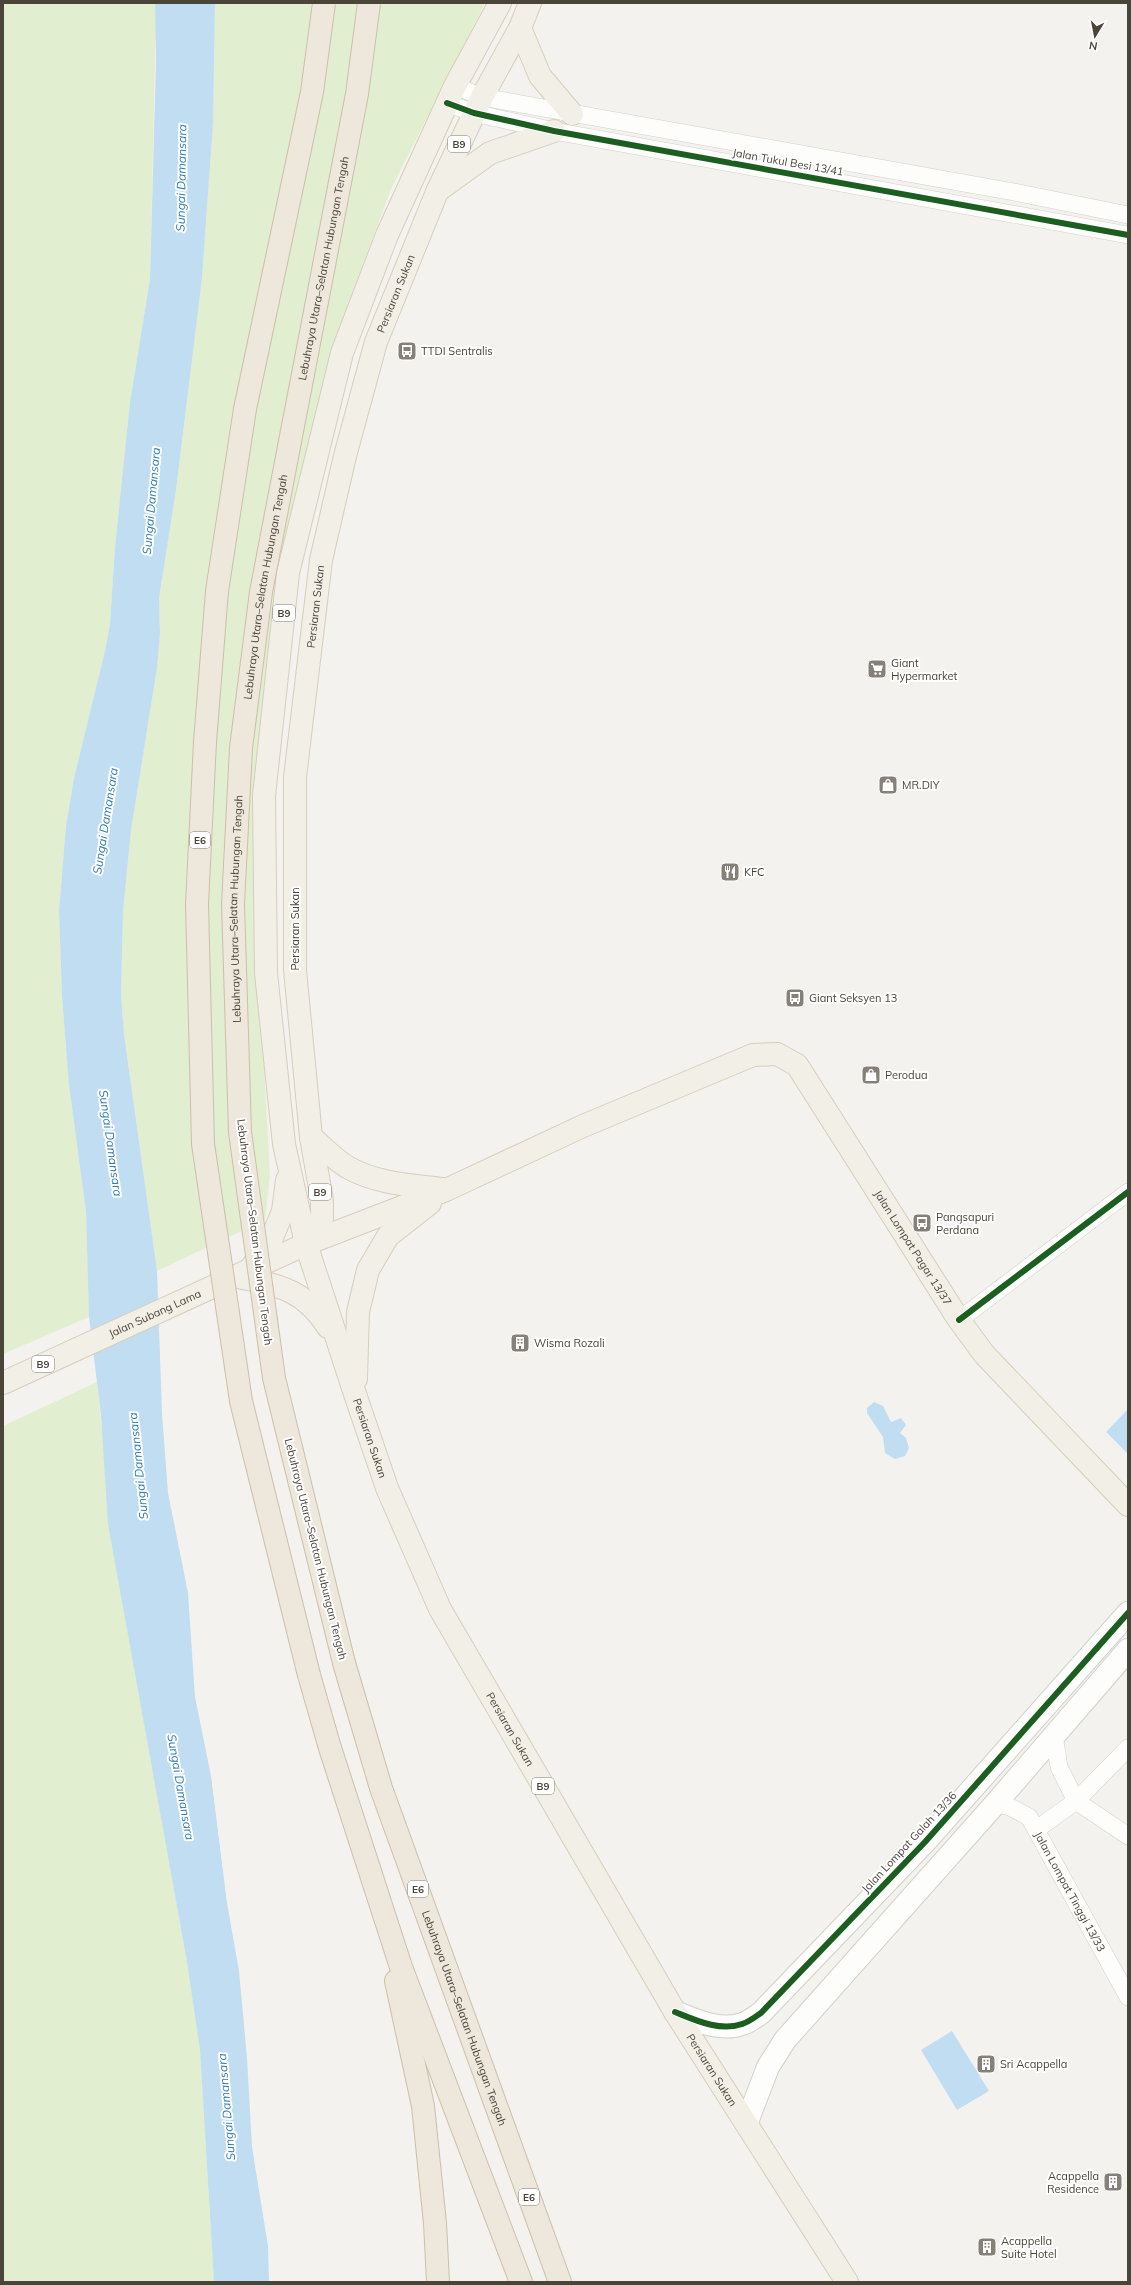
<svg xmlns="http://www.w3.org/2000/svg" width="1131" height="2285" font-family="Mulish,sans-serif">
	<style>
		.green { fill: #e1eecf }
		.water { fill: #c0ddf1 }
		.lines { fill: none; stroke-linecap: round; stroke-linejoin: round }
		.minor-casing { stroke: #d2d0cb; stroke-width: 18 }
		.tertiary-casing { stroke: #d2d0cb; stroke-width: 24 }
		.primary-casing { stroke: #d6cebb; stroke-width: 24 }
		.motorway-casing { stroke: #ccbfa9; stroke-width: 24 }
		.minor { stroke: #fdfdfc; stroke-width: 17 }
		.tertiary { stroke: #fdfdfc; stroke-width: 22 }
		.primary { stroke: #f2efe6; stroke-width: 22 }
		.motorway { stroke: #ede8db; stroke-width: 22 }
		.motorway-bridge-casing { stroke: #ccbfa9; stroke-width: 24; stroke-linecap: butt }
		.motorway-bridge { stroke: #ede8db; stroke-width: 22 }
		.cycleway-casing { stroke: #fff; stroke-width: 8 }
		.cycleway { stroke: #1b5e20; stroke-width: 6 }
		.labels { text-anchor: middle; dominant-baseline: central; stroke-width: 4; stroke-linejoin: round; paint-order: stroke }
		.shield { fill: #fff; stroke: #817c74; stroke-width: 1 }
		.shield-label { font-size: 10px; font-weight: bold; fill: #4b4439 }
		.street-label { font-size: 11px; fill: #4b4439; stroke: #fff }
		.poi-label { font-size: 11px; fill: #4b4439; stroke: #fff; text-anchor: start }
		.water-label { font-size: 12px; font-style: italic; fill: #2e7ab2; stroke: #fff }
	</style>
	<rect width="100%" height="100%" fill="#f4f2ee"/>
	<!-- green -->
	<path class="green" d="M3 3H155L156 17 150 279 130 402 115 547 110 624 105 651 74 778 66 826 59 911 62 996 69 1085 86 1212 89 1317 3 1354Z
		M215 3H485L391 189 341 323 296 569 259 970 270 1175 265 1220 157 1271 124 1034 121 996 123 911 131 830 157 668 160 633 159 598 176 490 202 278 213 124Z
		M97 1382 116 1566 187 1962 200 2050 214 2282H3V1426Z"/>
	<!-- water -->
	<path class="water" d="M155 3H215L213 124 202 278 176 490 159 598 160 633 157 668 131 830 123 911 121 996 124 1034 157 1271 162 1413 168 1493 188 1593 195 1697 211 1776 227 1903 239 1971 247 2058 252 2147 268 2246 269 2282H214L200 2050 187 1962 108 1524 101 1415 89 1317 86 1212 69 1085 62 996 59 911 66 826 74 778 105 651 110 624 115 547 130 402 150 279 156 61Z
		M874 1402 883 1406 891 1422 901 1418 906 1425 900 1433 906 1438 909 1448 905 1456 895 1459 885 1453 883 1437 867 1413V1408Z
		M1128 1409V1454L1106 1432Z
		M952 2031 989 2091 957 2110 921 2050Z"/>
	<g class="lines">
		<defs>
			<g id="minor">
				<path d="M455 86 482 97 1014 192 1128 215"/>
				<path d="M447 103 474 113 554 131 1128 235"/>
				<path d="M959 1320 1128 1192"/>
				<path d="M1054 1735 1059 1767 1076 1801 1128 1836"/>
				<path id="s1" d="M996 1803 1010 1807 1029 1817 1128 1997"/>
				<path d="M1037 1829 1076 1801 1128 1748"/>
			</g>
			<path id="tertiary" d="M675 2012C695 2020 720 2032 742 2024 749 2022 755 2017 761 2013L925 1842 1128 1613
				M747 2122 768 2067 785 2040 996 1803 1128 1650"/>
			<g id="primary">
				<path id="s2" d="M500 3 455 86 387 235 342 353 288 573 264 796 266 973 284 1144 306 1244 355 1394 387 1488 440 1609 675 2012 847 2282"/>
				<path d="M520 28 540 76 572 114"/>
				<path d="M440 189 490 153 554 131"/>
				<path d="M311 1137C323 1147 336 1161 349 1168 378 1184 412 1185 443 1189"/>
				<path id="s3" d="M306 1244 322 1219V1200L311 1137 295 970V777L321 560 345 456 376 342 437 192 482 97 520 28 530 3"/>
				<path d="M251 1268 271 1240 283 1211 287 1180"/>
				<path d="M242 1278C281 1285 306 1292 328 1327"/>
				<path d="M356 1379 358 1312 368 1270 388 1236 430 1203"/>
				<path id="s4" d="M3 1383 306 1244 446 1190 583 1126 753 1055 777 1054 797 1065 959 1320 984 1354 1128 1505"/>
			</g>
			<g id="motorway">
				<path id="s5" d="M344 1663 381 1788 560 2282"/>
				<path d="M309 1675 330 1748 401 1967 521 2282"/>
				<path d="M396 1981 423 2106 435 2223 438 2282"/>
			</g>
		</defs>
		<!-- minor casing -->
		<use href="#minor" class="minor-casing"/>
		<!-- tertiary casing -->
		<use href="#tertiary" class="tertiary-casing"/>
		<!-- primary casing -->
		<use href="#primary" class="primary-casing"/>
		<!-- motorway casing -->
		<use href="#motorway" class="motorway-casing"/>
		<!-- minor -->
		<use href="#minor" class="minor"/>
		<!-- tertiary -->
		<use href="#tertiary" class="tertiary"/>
		<!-- primary -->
		<use href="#primary" class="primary"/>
		<!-- motorway -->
		<use href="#motorway" class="motorway"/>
		<defs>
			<g id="motorway-bridge">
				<path id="s6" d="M344 1663 274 1378 240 1132 233 904 241 748 261 592 357 94 369 3"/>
				<path d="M309 1675 241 1401 203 1144 197 904 205 742 217 591 245 409 312 92 324 3"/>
			</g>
		</defs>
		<!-- motorway-bridge casing -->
		<use href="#motorway-bridge" class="motorway-bridge-casing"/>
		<!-- motorway-bridge -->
		<use href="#motorway-bridge" class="motorway-bridge"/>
		<defs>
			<path id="cycleway" d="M447 103 474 113 554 131 1128 235
				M959 1320 1128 1192
				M675 2012C695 2020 720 2032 742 2024 749 2022 755 2017 761 2013L925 1842 1128 1613"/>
		</defs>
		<!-- cycleway casing -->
		<use href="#cycleway" class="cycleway-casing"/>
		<!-- cycleway -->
		<use href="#cycleway" class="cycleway"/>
	</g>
	<!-- icons -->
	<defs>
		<symbol id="bus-square" viewBox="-11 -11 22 22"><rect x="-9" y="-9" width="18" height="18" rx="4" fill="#868178" stroke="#fff"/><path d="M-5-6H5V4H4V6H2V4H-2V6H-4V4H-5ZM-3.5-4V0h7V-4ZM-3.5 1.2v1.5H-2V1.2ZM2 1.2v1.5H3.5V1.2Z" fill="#fff"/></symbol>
		<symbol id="supermarket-square" viewBox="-11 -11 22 22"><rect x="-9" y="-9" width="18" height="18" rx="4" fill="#868178" stroke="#fff"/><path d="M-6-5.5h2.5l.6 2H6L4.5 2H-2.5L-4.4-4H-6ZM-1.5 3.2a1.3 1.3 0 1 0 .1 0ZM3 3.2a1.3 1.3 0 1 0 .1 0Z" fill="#fff"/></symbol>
		<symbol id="shop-square" viewBox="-11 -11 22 22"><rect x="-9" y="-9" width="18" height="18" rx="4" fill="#868178" stroke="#fff"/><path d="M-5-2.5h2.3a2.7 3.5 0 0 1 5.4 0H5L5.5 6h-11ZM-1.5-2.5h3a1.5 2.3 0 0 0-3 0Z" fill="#fff"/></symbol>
		<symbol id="restaurant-square" viewBox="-11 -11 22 22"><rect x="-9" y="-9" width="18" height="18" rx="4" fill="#868178" stroke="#fff"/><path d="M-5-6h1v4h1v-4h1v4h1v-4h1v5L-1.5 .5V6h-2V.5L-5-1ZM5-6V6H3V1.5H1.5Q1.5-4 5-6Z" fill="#fff"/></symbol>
		<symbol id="building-square" viewBox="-11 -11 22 22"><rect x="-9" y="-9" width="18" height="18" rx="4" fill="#868178" stroke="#fff"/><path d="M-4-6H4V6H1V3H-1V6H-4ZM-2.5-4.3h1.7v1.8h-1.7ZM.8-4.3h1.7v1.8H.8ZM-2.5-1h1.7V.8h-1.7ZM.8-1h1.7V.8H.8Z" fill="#fff"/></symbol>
	</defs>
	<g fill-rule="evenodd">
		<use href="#bus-square" x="396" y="340" width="22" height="22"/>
		<use href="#supermarket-square" x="866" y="658" width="22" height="22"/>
		<use href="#shop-square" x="877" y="774" width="22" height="22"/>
		<use href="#restaurant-square" x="719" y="861" width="22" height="22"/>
		<use href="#bus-square" x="784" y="987" width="22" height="22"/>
		<use href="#shop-square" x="860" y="1064" width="22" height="22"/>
		<use href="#bus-square" x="911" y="1212" width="22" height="22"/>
		<use href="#building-square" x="509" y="1332" width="22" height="22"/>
		<use href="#building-square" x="975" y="2053" width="22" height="22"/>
		<use href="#building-square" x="1102" y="2171" width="22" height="22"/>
		<use href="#building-square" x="976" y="2236" width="22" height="22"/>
	</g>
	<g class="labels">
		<!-- shield labels -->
		<g class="shield">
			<rect x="448" y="136" width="22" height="16" rx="3"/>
			<rect x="273" y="605" width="22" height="16" rx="3"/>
			<rect x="190" y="832" width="20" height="16" rx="3"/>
			<rect x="309" y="1184" width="22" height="16" rx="3"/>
			<rect x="32" y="1356" width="22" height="16" rx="3"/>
			<rect x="532" y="1778" width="22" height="16" rx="3"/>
			<rect x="408" y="1881" width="20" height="16" rx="3"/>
			<rect x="519" y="2189" width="20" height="16" rx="3"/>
		</g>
		<g class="shield-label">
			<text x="459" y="144">B9</text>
			<text x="284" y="613">B9</text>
			<text x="200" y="840">E6</text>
			<text x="320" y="1192">B9</text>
			<text x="43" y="1364">B9</text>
			<text x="543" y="1786">B9</text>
			<text x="418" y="1889">E6</text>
			<text x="529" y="2197">E6</text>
		</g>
		<!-- street labels -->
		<g class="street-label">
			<text transform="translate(788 162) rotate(10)">Jalan Tukul Besi 13/41</text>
			<text stroke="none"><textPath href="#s6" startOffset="1413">Lebuhraya Utara–Selatan Hubungan Tengah</textPath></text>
			<text stroke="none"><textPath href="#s3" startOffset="969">Persiaran Sukan</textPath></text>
			<text stroke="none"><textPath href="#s6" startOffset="1089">Lebuhraya Utara–Selatan Hubungan Tengah</textPath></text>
			<text stroke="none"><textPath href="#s3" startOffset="645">Persiaran Sukan</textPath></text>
			<text stroke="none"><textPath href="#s6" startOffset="765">Lebuhraya Utara–Selatan Hubungan Tengah</textPath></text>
			<text transform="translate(295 929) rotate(-90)">Persiaran Sukan</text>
			<text transform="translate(255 1232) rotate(83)">Lebuhraya Utara–Selatan Hubungan Tengah</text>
			<text stroke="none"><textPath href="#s4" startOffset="1082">Jalan Lompat Pagar 13/37</textPath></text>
			<text stroke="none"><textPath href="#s4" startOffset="167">Jalan Subang Lama</textPath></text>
			<text stroke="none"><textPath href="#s2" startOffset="1491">Persiaran Sukan</textPath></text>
			<text transform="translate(316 1549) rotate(76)">Lebuhraya Utara–Selatan Hubungan Tengah</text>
			<text stroke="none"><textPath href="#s2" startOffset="1815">Persiaran Sukan</textPath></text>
			<text transform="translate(909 1842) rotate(-47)">Jalan Lompat Galah 13/36</text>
			<text stroke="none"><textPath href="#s1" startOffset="121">Jalan Lompat Tinggi 13/33</textPath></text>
			<text stroke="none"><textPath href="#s5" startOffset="375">Lebuhraya Utara–Selatan Hubungan Tengah</textPath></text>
			<text stroke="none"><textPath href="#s2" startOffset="2211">Persiaran Sukan</textPath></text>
		</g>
		<!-- poi labels -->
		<g class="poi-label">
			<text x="421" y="351">TTDI Sentralis</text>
			<text x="891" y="663">Giant<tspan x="891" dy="13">Hypermarket</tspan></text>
			<text x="902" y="785">MR.DIY</text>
			<text x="744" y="872">KFC</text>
			<text x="809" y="998">Giant Seksyen 13</text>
			<text x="885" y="1075">Perodua</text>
			<text x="936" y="1217">Pangsapuri<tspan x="936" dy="13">Perdana</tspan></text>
			<text x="534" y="1343">Wisma Rozali</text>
			<text x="1000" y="2064">Sri Acappella</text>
			<text x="1099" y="2176" text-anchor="end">Acappella<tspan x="1099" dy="13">Residence</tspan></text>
			<text x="1001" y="2241">Acappella<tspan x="1001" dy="13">Suite Hotel</tspan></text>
		</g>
		<!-- water labels -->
		<g class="water-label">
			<text transform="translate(181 178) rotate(-89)">Sungai Damansara</text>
			<text transform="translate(151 501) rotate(-85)">Sungai Damansara</text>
			<text transform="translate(105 821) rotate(-81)">Sungai Damansara</text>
			<text transform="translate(111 1143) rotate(82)">Sungai Damansara</text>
			<text transform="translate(138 1466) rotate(-96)">Sungai Damansara</text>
			<text transform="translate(181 1787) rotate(80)">Sungai Damansara</text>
			<text transform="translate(226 2107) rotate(-95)">Sungai Damansara</text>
		</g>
	</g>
	<!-- border -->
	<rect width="1131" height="2285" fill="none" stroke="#4b4439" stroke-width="8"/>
	<!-- north arrow -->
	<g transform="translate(1095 36) rotate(190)" stroke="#ffffff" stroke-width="3" paint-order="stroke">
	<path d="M0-3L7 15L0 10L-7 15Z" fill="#4b4439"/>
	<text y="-6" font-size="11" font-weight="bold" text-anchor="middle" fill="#4b4439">N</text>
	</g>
</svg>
